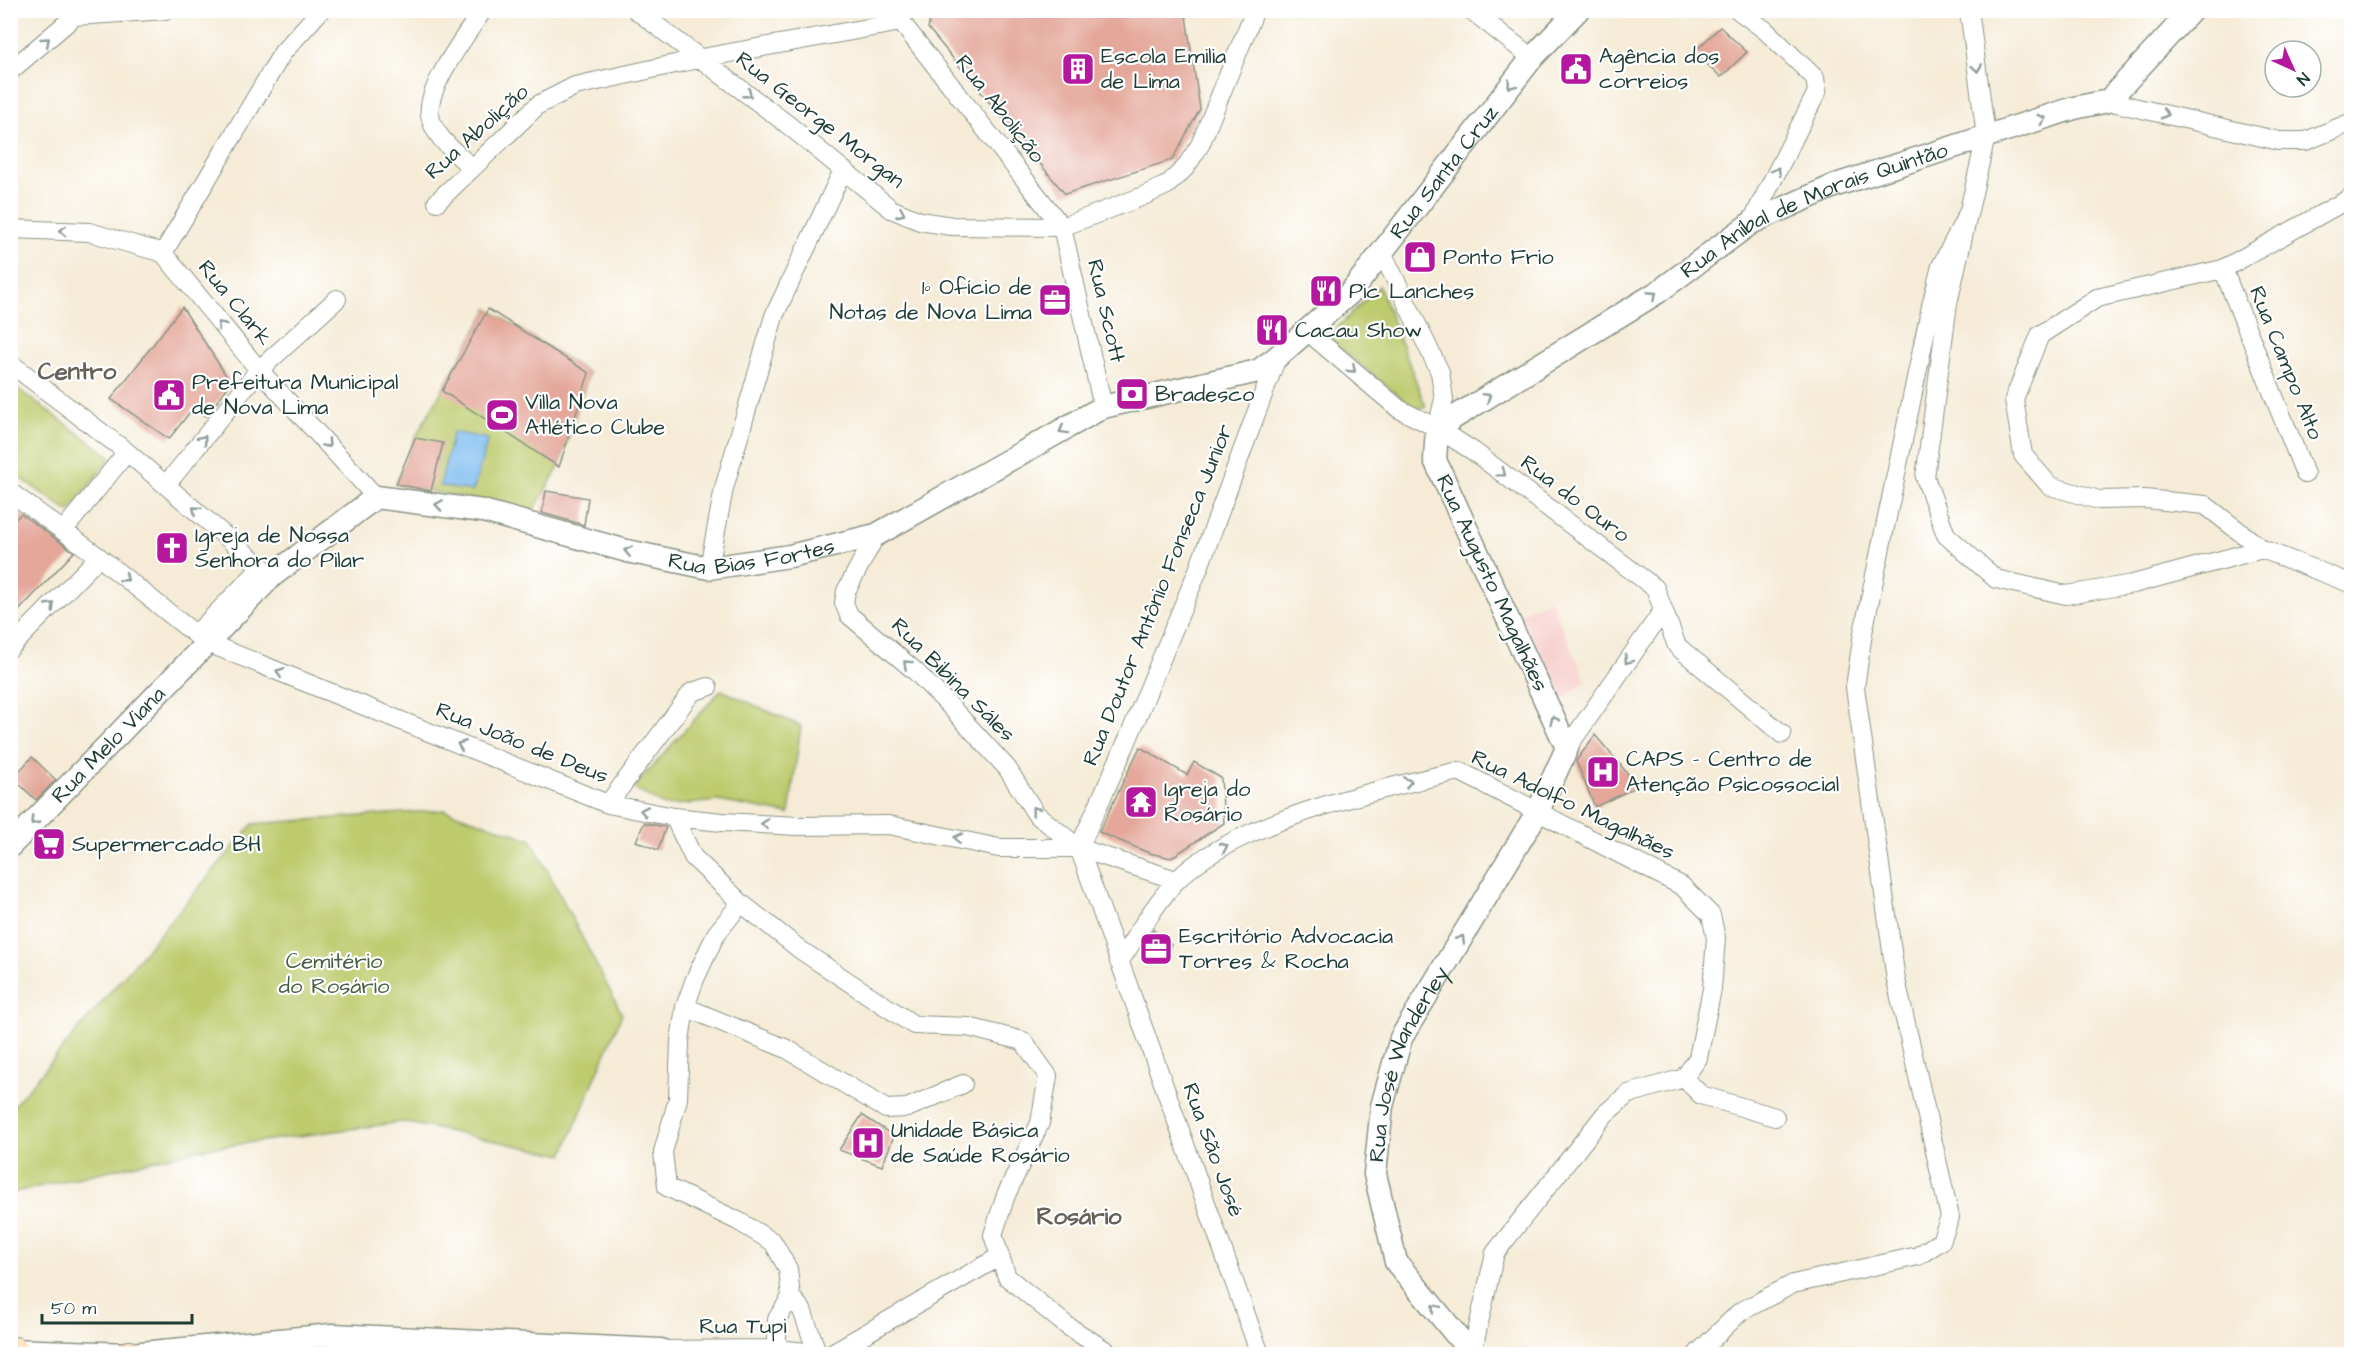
<svg xmlns="http://www.w3.org/2000/svg" width="2362" height="1365" font-family="'Architects Daughter',sans-serif">
	<style>
		.built { fill: #f7d0ce }
		.green { fill: #bdcb6d; stroke: #6e8450; stroke-width: 1.5 }
		.water { fill: #7bbcf0; stroke: #4d7c92; stroke-width: 1.5 }
		.building { fill: #e4a79a }
		.lines { fill: none; stroke-linecap: round; stroke-linejoin: round }
		.minor-casing { stroke: #8a9485; stroke-width: 20 }
		.tertiary-casing { stroke: #8a9485; stroke-width: 25 }
		.secondary-casing { stroke: #8a9485; stroke-width: 28 }
		.minor { stroke: #fff; stroke-width: 18 }
		.tertiary { stroke: #fff; stroke-width: 22 }
		.secondary { stroke: #fde5c5; stroke-width: 26 }
		.oneway { stroke: #8f9e9a }
		.labels { text-anchor: middle; dominant-baseline: central; stroke-width: 4.5; stroke-linejoin: round; paint-order: stroke }
		.poi-label { font-size: 22px; fill: #1f3d34; stroke: #fff; text-anchor: start }
		.street-label { font-size: 22px; fill: #1f3d34; stroke: #fff }
		.park-label { font-size: 22px; fill: #466042; stroke: #fff }
		.neighbourhood-label { font-size: 24px; font-weight: bold; fill: #646258; stroke: #fff }
	</style>
	<rect width="100%" height="100%" fill="#fff"/>
	<filter id="ink" filterUnits="userSpaceOnUse"><feTurbulence type="fractalNoise" baseFrequency=".0167" numOctaves="2"/><feDisplacementMap in="SourceGraphic" scale="12" xChannelSelector="R" yChannelSelector="G"/><feConvolveMatrix kernelMatrix="1 2 1 2 8 2 1 2 1" color-interpolation-filters="sRGB"/></filter>
	<filter id="wash" filterUnits="userSpaceOnUse"><feTurbulence type="fractalNoise" baseFrequency=".008" numOctaves="4" result="noise"/><feDisplacementMap in="SourceGraphic" scale="24" xChannelSelector="R" yChannelSelector="G"/><feGaussianBlur stdDeviation="1.35" result="paint"/><feColorMatrix in="noise" values="0 0 0 0 0 0 0 0 0 0 0 0 0 0 0 0 0 1.4 0 .05"/><feComposite in="paint" operator="in"/></filter>
	<g filter="url(#wash)">
		<rect width="100%" height="100%" fill="#f5ebd6"/>
		<!-- built -->
		<path class="built" d="M1550 599 1586 681 1565 698 1519 614Z"/>
		<!-- green -->
		<path class="green" d="M1379 286 1426 407 1414 408 1327 338Z
			M488 309 589 373 559 467 533 512 396 484 415 438Z
			M11 384 111 457 69 512 11 471Z
			M721 690 801 726 789 814 718 801 665 806 633 788Z
			M444 810 531 839 622 1014 563 1155 403 1122 202 1149 11 1193V1109L253 824Z"/>
		<!-- water -->
		<path class="water" d="M453 432 488 439 473 491 440 486Z"/>
		<g id="blocks">
			<!-- building -->
			<path class="building" d="M933 10H1185L1200 109 1172 160 1065 194 928 28Z
				M1720 27 1747 52 1721 77 1694 52Z
				M182 307 231 383 206 416 193 408 169 439 111 399Z
				M488 309 589 373 559 467 442 391Z
				M415 438 443 443 431 491 396 484Z
				M546 491 588 498 584 525 542 513Z
				M21 514 74 552 10 620V524Z
				M1595 735 1638 786 1595 807 1576 761Z
				M1140 747 1187 775 1194 762 1221 778 1224 823 1171 858 1149 853 1099 832Z
				M32 757 56 780 36 800 13 778Z
				M644 823 666 827 658 850 636 841Z
				M1153 930 1171 945 1158 963 1141 948Z
				M862 1115 894 1136 882 1166 839 1150Z"/>
		</g>
	</g>
	<g filter="url(#ink)">
		<use href="#blocks" fill-opacity="0" stroke="#8a9485" stroke-width="1.5"/>
		<g class="lines">
			<defs>
				<path id="minor" d="M636 10 787 124 891 209 920 221 952 226 1062 227 1141 197 1167 185 1185 168 1200 145 1255 10
					M1471 10 1532 58
					M1738 10 1765 30 1815 78 1817 92 1751 223
					M1969 10 1986 136 1948 303 1925 477 1946 535 1996 579 2066 595 2133 584 2262 549 2352 584
					M905 11 901 22 1062 227 1103 407
					M75 16 166 10
					M10 71 82 10
					M2108 101 2279 141H2306L2352 122
					M472 168C458 154 433 137 430 115 425 89 468 32 483 10
					M437 202 538 105 575 86 702 58 901 22
					M10 229 89 232 163 253 259 370 376 497
					M1382 252 1440 372 1444 399 1437 428
					M163 253 283 52 321 10
					M2223 269 2305 474
					M1307 331 1399 409 1437 428 1473 451 1655 588 1677 646 1782 734
					M10 363 127 452 272 576
					M166 485 259 370 337 299
					M10 492 99 557 205 642 608 804 674 817 722 822 798 826 889 825 999 848H1079L1176 880
					M63 531 127 452
					M876 535 846 591 844 603 849 615 915 671 949 705 1007 768 1036 814 1079 848
					M2262 549 2205 505 2145 499 2099 500 2050 486 2023 455 2014 399 2040 335 2097 298 2223 269 2352 197
					M709 568 724 488 774 316 843 170
					M196 634 262 567
					M10 648 99 557
					M1567 748 1662 612
					M608 804 692 692 708 687
					M674 817 693 857 741 903 802 951 914 1025 968 1027 1023 1041 1048 1076 1040 1123 1006 1195 993 1235 1007 1277 1066 1325 1111 1354
					M1079 848 1260 1354
					M1079 848 1128 739 1198 570 1277 357
					M741 903 716 934 695 979 685 1007 680 1041 678 1099 663 1152 667 1187 738 1221 773 1242 788 1269 791 1297 802 1310 817 1352
					M1119 962C1136 937 1157 900 1177 880 1234 822 1379 789 1459 771L1682 886 1711 915 1716 938 1712 989 1698 1058 1684 1078
					M685 1007 787 1049 886 1109 907 1108 963 1084
					M777 1349V1319L791 1297
					M661 1350 777 1349 826 1354
					M1472 1353 1495 1253 1605 1114 1628 1094 1684 1078 1701 1095 1775 1117
					M830 1354 999 1257
					M1697 1354 1740 1312 1793 1284 1918 1256 1941 1241 1950 1217 1896 980 1855 687 1863 633 1931 306 1941 266 1968 213"/>
				<g id="tertiary">
					<path id="s1" d="M10 846 272 576 376 497 483 511 627 551 709 568 790 556 876 535 1103 407 1258 371 1277 357 1351 292 1532 58 1578 10"/>
					<path d="M10 1350 130 1354 332 1335 661 1350 665 1354"/>
					<path id="s2" d="M1472 1354 1396 1262 1375 1174 1382 1106 1401 1038 1538 811 1567 748 1435 460 1437 428 1658 292 1751 223 1836 185 2074 108 2108 101 2192 10"/>
				</g>
				<path id="secondary" d="M15 1350 16 1354
					M129 1354H130"/>
			</defs>
			<!-- minor casing -->
			<use href="#minor" class="minor-casing"/>
			<!-- tertiary casing -->
			<use href="#tertiary" class="tertiary-casing"/>
			<!-- secondary casing -->
			<use href="#secondary" class="secondary-casing"/>
			<!-- minor -->
			<use href="#minor" class="minor"/>
			<!-- tertiary -->
			<use href="#tertiary" class="tertiary"/>
			<!-- secondary -->
			<use href="#secondary" class="secondary"/>
		</g>
		<!-- one-way arrows -->
		<defs><path id="oneway-chevron" d="M-2-3.5L2.5 0L-2 3.5" fill="none" stroke-width="1.6" stroke-linecap="round" stroke-linejoin="round" transform="scale(1.5)"/></defs>
		<g class="oneway">
			<use href="#oneway-chevron" transform="translate(46 41) rotate(-41)"/>
			<use href="#oneway-chevron" transform="translate(1977 68) rotate(82)"/>
			<use href="#oneway-chevron" transform="translate(1511 85) rotate(128)"/>
			<use href="#oneway-chevron" transform="translate(748 94) rotate(38)"/>
			<use href="#oneway-chevron" transform="translate(2165 114) rotate(13)"/>
			<use href="#oneway-chevron" transform="translate(2042 119) rotate(-17)"/>
			<use href="#oneway-chevron" transform="translate(1777 171) rotate(-63)"/>
			<use href="#oneway-chevron" transform="translate(901 213) rotate(23)"/>
			<use href="#oneway-chevron" transform="translate(63 231) rotate(-178)"/>
			<use href="#oneway-chevron" transform="translate(1653 295) rotate(-33)"/>
			<use href="#oneway-chevron" transform="translate(221 325) rotate(-129)"/>
			<use href="#oneway-chevron" transform="translate(1352 369) rotate(41)"/>
			<use href="#oneway-chevron" transform="translate(1487 397) rotate(-32)"/>
			<use href="#oneway-chevron" transform="translate(1063 430) rotate(151)"/>
			<use href="#oneway-chevron" transform="translate(203 439) rotate(-51)"/>
			<use href="#oneway-chevron" transform="translate(327 444) rotate(47)"/>
			<use href="#oneway-chevron" transform="translate(1502 473) rotate(37)"/>
			<use href="#oneway-chevron" transform="translate(439 505) rotate(-172)"/>
			<use href="#oneway-chevron" transform="translate(196 510) rotate(-139)"/>
			<use href="#oneway-chevron" transform="translate(628 551) rotate(-167)"/>
			<use href="#oneway-chevron" transform="translate(125 578) rotate(38)"/>
			<use href="#oneway-chevron" transform="translate(51 606) rotate(-46)"/>
			<use href="#oneway-chevron" transform="translate(1628 660) rotate(125)"/>
			<use href="#oneway-chevron" transform="translate(907 664) rotate(-138)"/>
			<use href="#oneway-chevron" transform="translate(280 672) rotate(-158)"/>
			<use href="#oneway-chevron" transform="translate(1554 720) rotate(-115)"/>
			<use href="#oneway-chevron" transform="translate(461 745) rotate(-158)"/>
			<use href="#oneway-chevron" transform="translate(1408 782) rotate(-13)"/>
			<use href="#oneway-chevron" transform="translate(1035 810) rotate(-128)"/>
			<use href="#oneway-chevron" transform="translate(644 811) rotate(-169)"/>
			<use href="#oneway-chevron" transform="translate(34 821) rotate(134)"/>
			<use href="#oneway-chevron" transform="translate(765 824) rotate(-177)"/>
			<use href="#oneway-chevron" transform="translate(958 838) rotate(-167)"/>
			<use href="#oneway-chevron" transform="translate(1224 847) rotate(-24)"/>
			<use href="#oneway-chevron" transform="translate(1461 939) rotate(-59)"/>
			<use href="#oneway-chevron" transform="translate(1435 1308) rotate(-130)"/>
		</g>
	</g>
	<!-- icons -->
	<defs>
		<symbol id="building-square" viewBox="-11 -11 22 22"><rect x="-9" y="-9" width="18" height="18" rx="4" fill="#b5179e" stroke="#fff"/><path d="M-4-6H4V6H1V3H-1V6H-4ZM-2.5-4.3h1.7v1.8h-1.7ZM.8-4.3h1.7v1.8H.8ZM-2.5-1h1.7V.8h-1.7ZM.8-1h1.7V.8H.8Z" fill="#fff"/></symbol>
		<symbol id="civic-square" viewBox="-11 -11 22 22"><rect x="-9" y="-9" width="18" height="18" rx="4" fill="#b5179e" stroke="#fff"/><path d="M-.6-6.5H3V-4.5H.6V-3L4-1V1h2V6H-6V1h2V-1L-.6-3ZM-1.2 2.5V6h2.4V2.5Z" fill="#fff"/></symbol>
		<symbol id="shop-square" viewBox="-11 -11 22 22"><rect x="-9" y="-9" width="18" height="18" rx="4" fill="#b5179e" stroke="#fff"/><path d="M-5-2.5h2.3a2.7 3.5 0 0 1 5.4 0H5L5.5 6h-11ZM-1.5-2.5h3a1.5 2.3 0 0 0-3 0Z" fill="#fff"/></symbol>
		<symbol id="restaurant-square" viewBox="-11 -11 22 22"><rect x="-9" y="-9" width="18" height="18" rx="4" fill="#b5179e" stroke="#fff"/><path d="M-5-6h1v4h1v-4h1v4h1v-4h1v5L-1.5 .5V6h-2V.5L-5-1ZM5-6V6H3V1.5H1.5Q1.5-4 5-6Z" fill="#fff"/></symbol>
		<symbol id="office-square" viewBox="-11 -11 22 22"><rect x="-9" y="-9" width="18" height="18" rx="4" fill="#b5179e" stroke="#fff"/><path d="M-6-3h4V-5.5h4V-3h4V5H-6ZM-1-4.5V-3h2v-1.5ZM-6 0V1H6V0Z" fill="#fff"/></symbol>
		<symbol id="bank-square" viewBox="-11 -11 22 22"><rect x="-9" y="-9" width="18" height="18" rx="4" fill="#b5179e" stroke="#fff"/><path d="M-6-4H6V4H-6ZM0-2.3a2.3 2.3 0 1 0 0 4.6a2.3 2.3 0 1 0 0-4.6Z" fill="#fff"/></symbol>
		<symbol id="stadium-square" viewBox="-11 -11 22 22"><rect x="-9" y="-9" width="18" height="18" rx="4" fill="#b5179e" stroke="#fff"/><path d="M0-5a6.5 5 0 1 0 0 10a6.5 5 0 1 0 0-10ZM-3.5-1.8h7v3.6h-7Z" fill="#fff"/></symbol>
		<symbol id="church-square" viewBox="-11 -11 22 22"><rect x="-9" y="-9" width="18" height="18" rx="4" fill="#b5179e" stroke="#fff"/><path d="M-1.2-6h2.4v3.5h3.3v2.4h-3.3V6h-2.4V-.1h-3.3v-2.4h3.3Z" fill="#fff"/></symbol>
		<symbol id="hospital-square" viewBox="-11 -11 22 22"><rect x="-9" y="-9" width="18" height="18" rx="4" fill="#b5179e" stroke="#fff"/><path d="M-5-5h3v3.5h4V-5h3V5h-3V1.5h-4V5h-3Z" fill="#fff"/></symbol>
		<symbol id="temple-square" viewBox="-11 -11 22 22"><rect x="-9" y="-9" width="18" height="18" rx="4" fill="#b5179e" stroke="#fff"/><path d="M0-6L5-2H3V0L6.5 2.5H4V6H1.5V3h-3V6H-4V2.5H-6.5L-3 0V-2H-5Z" fill="#fff"/></symbol>
		<symbol id="supermarket-square" viewBox="-11 -11 22 22"><rect x="-9" y="-9" width="18" height="18" rx="4" fill="#b5179e" stroke="#fff"/><path d="M-6-5.5h2.5l.6 2H6L4.5 2H-2.5L-4.4-4H-6ZM-1.5 3.2a1.3 1.3 0 1 0 .1 0ZM3 3.2a1.3 1.3 0 1 0 .1 0Z" fill="#fff"/></symbol>
	</defs>
	<g fill-rule="evenodd">
		<use href="#building-square" x="1059" y="50" width="38" height="38"/>
		<use href="#civic-square" x="1557" y="50" width="38" height="38"/>
		<use href="#shop-square" x="1401" y="238" width="38" height="38"/>
		<use href="#restaurant-square" x="1307" y="272" width="38" height="38"/>
		<use href="#office-square" x="1036" y="281" width="38" height="38"/>
		<use href="#restaurant-square" x="1253" y="311" width="38" height="38"/>
		<use href="#bank-square" x="1113" y="375" width="38" height="38"/>
		<use href="#civic-square" x="150" y="376" width="38" height="38"/>
		<use href="#stadium-square" x="483" y="396" width="38" height="38"/>
		<use href="#church-square" x="153" y="529" width="38" height="38"/>
		<use href="#hospital-square" x="1584" y="753" width="38" height="38"/>
		<use href="#temple-square" x="1122" y="783" width="38" height="38"/>
		<use href="#supermarket-square" x="30" y="825" width="38" height="38"/>
		<use href="#office-square" x="1137" y="930" width="38" height="38"/>
		<use href="#hospital-square" x="849" y="1124" width="38" height="38"/>
	</g>
	<g class="labels">
		<!-- poi labels -->
		<g class="poi-label">
			<text x="1101" y="56">Escola Emilia<tspan x="1101" dy="25">de Lima</tspan></text>
			<text x="1599" y="56">Agência dos<tspan x="1599" dy="25">correios</tspan></text>
			<text x="1443" y="257">Ponto Frio</text>
			<text x="1032" y="287" text-anchor="end">1º Ofício de<tspan x="1032" dy="25">Notas de Nova Lima</tspan></text>
			<text x="1349" y="291">Pic Lanches</text>
			<text x="1295" y="330">Cacau Show</text>
			<text x="192" y="382">Prefeitura Municipal<tspan x="192" dy="25">de Nova Lima</tspan></text>
			<text x="1155" y="394">Bradesco</text>
			<text x="525" y="402">Villa Nova<tspan x="525" dy="25">Atlético Clube</tspan></text>
			<text x="195" y="535">Igreja de Nossa<tspan x="195" dy="25">Senhora do Pilar</tspan></text>
			<text x="1626" y="759">CAPS - Centro de<tspan x="1626" dy="25">Atenção Psicossocial</tspan></text>
			<text x="1164" y="789">Igreja do<tspan x="1164" dy="25">Rosário</tspan></text>
			<text x="72" y="844">Supermercado BH</text>
			<text x="1179" y="936">Escritório Advocacia<tspan x="1179" dy="25">Torres &amp; Rocha</tspan></text>
			<text x="891" y="1130">Unidade Básica<tspan x="891" dy="25">de Saúde Rosário</tspan></text>
		</g>
		<!-- street labels -->
		<g class="street-label">
			<text transform="translate(1000 109) rotate(52)">Rua Abolição</text>
			<text transform="translate(820 120) rotate(38)">Rua George Morgan</text>
			<text transform="translate(477 132) rotate(-42)">Rua Abolição</text>
			<text stroke="none"><textPath href="#s1" startOffset="1712">Rua Santa Cruz</textPath></text>
			<text stroke="none"><textPath href="#s2" startOffset="1470">Rua Aníbal de Morais Quintão</textPath></text>
			<text transform="translate(235 303) rotate(51)">Rua Clark</text>
			<text transform="translate(1106 311) rotate(77)">Rua Scott</text>
			<text transform="translate(2286 363) rotate(68)">Rua Campo Alto</text>
			<text transform="translate(1575 499) rotate(37)">Rua do Ouro</text>
			<text stroke="none"><textPath href="#s1" startOffset="891">Rua Bias Fortes</textPath></text>
			<text transform="translate(1492 583) rotate(65)">Rua Augusto Magalhães</text>
			<text transform="translate(1158 595) rotate(-68)">Rua Doutor Antônio Fonseca Junior</text>
			<text transform="translate(953 680) rotate(45)">Rua Bibina Sáles</text>
			<text transform="translate(522 743) rotate(22)">Rua João de Deus</text>
			<text stroke="none"><textPath href="#s1" startOffset="141">Rua Melo Viana</textPath></text>
			<text transform="translate(1573 805) rotate(26)">Rua Adolfo Magalhães</text>
			<text stroke="none"><textPath href="#s2" startOffset="326">Rua José Wanderley</textPath></text>
			<text transform="translate(1213 1150) rotate(70)">Rua São José</text>
			<text x="743" y="1326">Rua Tupi</text>
		</g>
		<!-- park labels -->
		<g class="park-label">
			<text x="334" y="961">Cemitério<tspan x="334" dy="25">do Rosário</tspan></text>
		</g>
		<!-- neighbourhood labels -->
		<g class="neighbourhood-label">
			<text x="77" y="372">Centro</text>
			<text x="1079" y="1217">Rosário</text>
		</g>
	</g>
	<!-- margin -->
	<rect width="2362" height="1365" fill="none" stroke="#fff" stroke-width="36"/>
	<!-- north arrow -->
	<g transform="translate(2293 69) rotate(135)"><circle r="28" fill="#ffffff" stroke="#a5b1ae" stroke-width="1.5"/>
	<path d="M0-4.5L10 22L0 15L-10 22Z" fill="#b5179e"/>
	<text y="-9" font-size="16" font-weight="bold" text-anchor="middle" fill="#1f3d34">N</text>
	</g>
	<!-- scale -->
	<path d="M42 1314v9h150v-9" fill="none" stroke="#1f3d34" stroke-width="3"/>
	<text x="51" y="1314" font-size="18" fill="#1f3d34" stroke="#ffffff" stroke-width="4.5" paint-order="stroke">50 m</text>
</svg>
